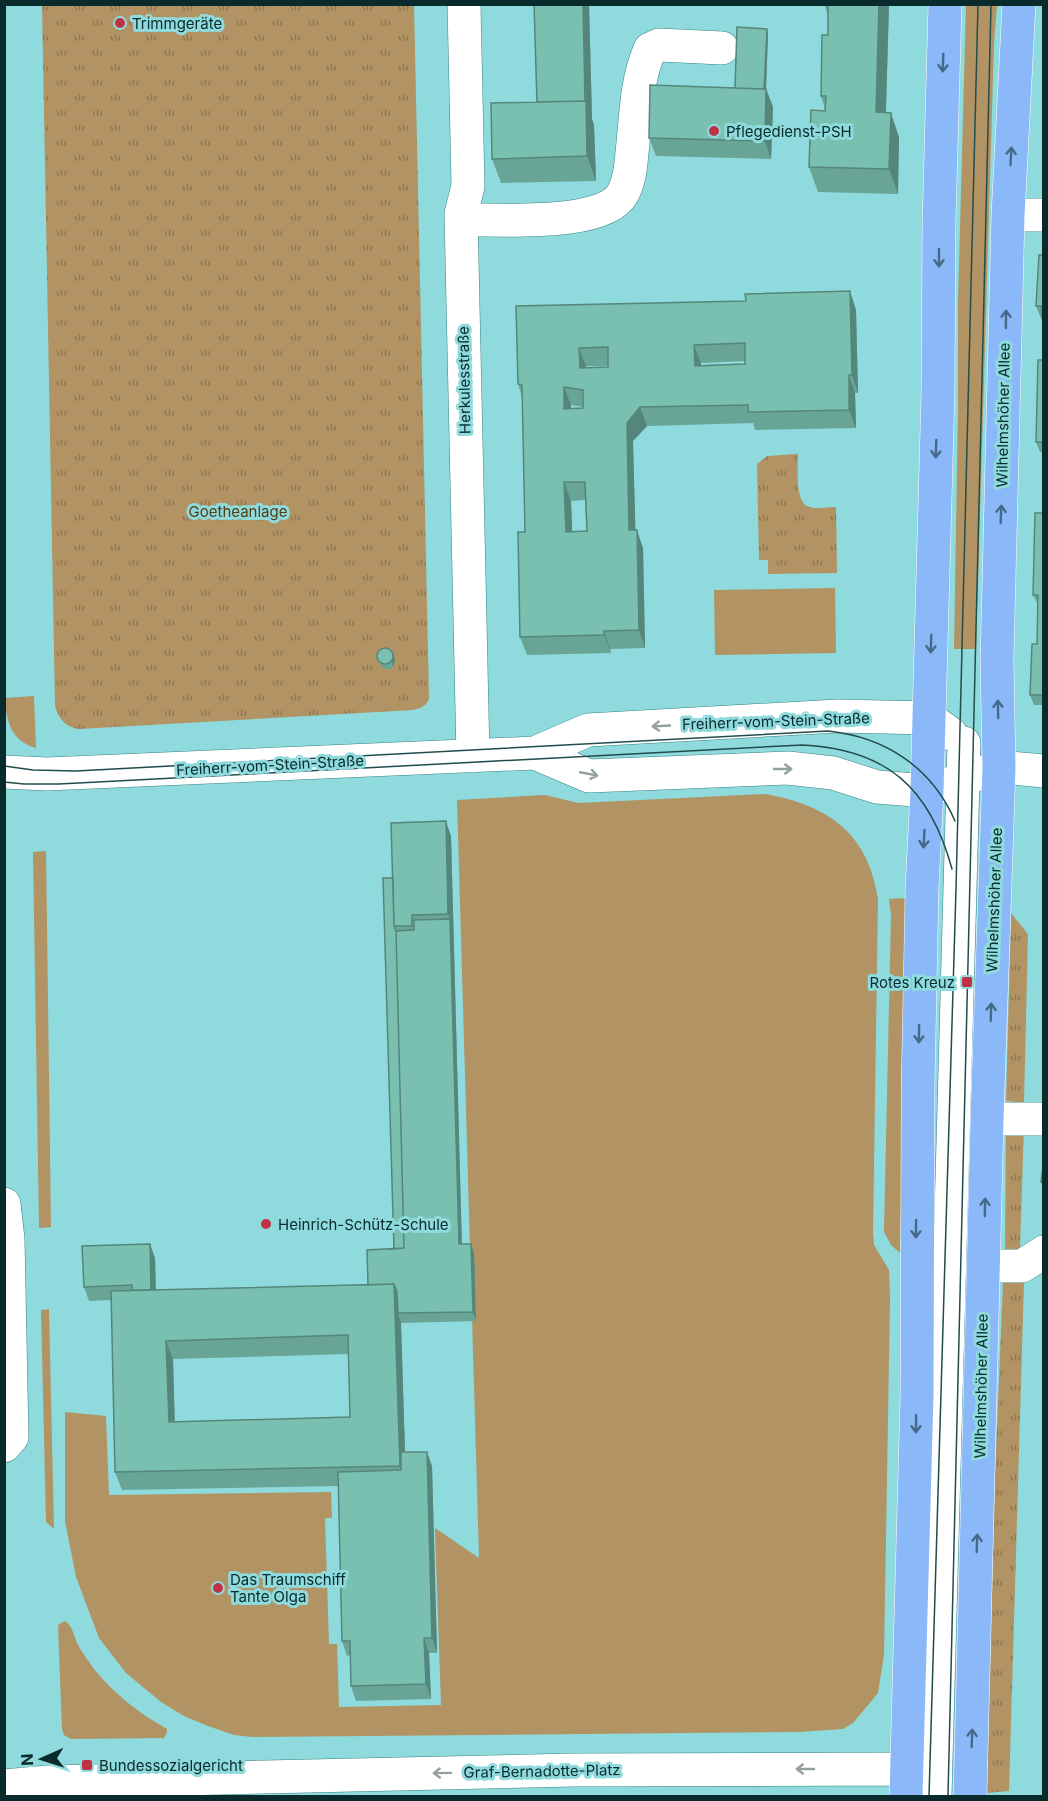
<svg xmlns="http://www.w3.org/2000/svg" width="1048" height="1801" font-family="Inter,sans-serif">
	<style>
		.green { fill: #b29364 }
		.park { fill: url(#park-tufts) }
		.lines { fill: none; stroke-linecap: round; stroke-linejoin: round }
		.minor-casing { stroke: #368385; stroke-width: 34 }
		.major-casing { stroke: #fff; stroke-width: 34 }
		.minor { stroke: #fff; stroke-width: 33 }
		.major { stroke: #8bb8f8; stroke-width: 33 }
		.tram { stroke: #234c4d; stroke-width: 1.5 }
		.wall { fill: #69a597; fill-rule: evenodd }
		.shaded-wall { fill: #55867b }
		.building { fill: #7ac0b0; stroke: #55867b; stroke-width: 1.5; fill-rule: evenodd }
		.oneway { stroke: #446a88 }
		.oneway2 { stroke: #91a0a0 }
		.poi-dot { fill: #c13145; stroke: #8fdadc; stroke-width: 2 }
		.labels { text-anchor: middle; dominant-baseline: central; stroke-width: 6; stroke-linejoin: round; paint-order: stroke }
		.poi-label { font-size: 15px; fill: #0a2b2c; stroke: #8fdadc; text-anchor: start }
		.street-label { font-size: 15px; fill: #0a2b2c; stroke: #8fdadc }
		.park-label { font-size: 15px; fill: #553d11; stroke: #8fdadc }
	</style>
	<defs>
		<pattern id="park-tufts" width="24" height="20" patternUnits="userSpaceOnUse" patternTransform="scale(1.5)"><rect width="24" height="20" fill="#b29364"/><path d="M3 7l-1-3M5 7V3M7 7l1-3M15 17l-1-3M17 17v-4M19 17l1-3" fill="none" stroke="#8f7853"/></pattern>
	</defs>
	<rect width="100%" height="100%" fill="#8fdadc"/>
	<!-- green -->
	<path class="green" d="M966 5H997L994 43 976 649H954L958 411V303Z
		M835 588 836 653 715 655 714 590Z
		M34 696 36 748C11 741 6 721 5 698Z
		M766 794C829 806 868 833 878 899L873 1232 874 1245 889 1270 890 1299 884 1655 878 1693 853 1723 843 1729 798 1732 252 1737 234 1735 208 1726 184 1716 161 1702 126 1673 99 1638 76 1577 65 1521V1412L106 1416 109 1495 331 1492 332 1518H325L329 1644H337L339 1707 441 1705 435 1528 479 1558 457 800 545 795 578 803Z
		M46 851 51 1227 39 1228 33 852Z
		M906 898 907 932 900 1253 891 1245 884 1232 891 915 889 899Z
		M49 1309 54 1529 46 1522 41 1310Z
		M65 1621C73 1626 74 1637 78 1645 82 1653 89 1661 94 1669 113 1693 140 1714 167 1729V1732L164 1738 71 1739 64 1735 62 1729 58 1627 59 1624Z"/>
	<!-- park -->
	<path class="park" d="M42 5H414L429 698C427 706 421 708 413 710L79 729C65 727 59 719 55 706Z
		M798 454C798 467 795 500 807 506 815 510 827 507 836 507L837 573 768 574V560H759L757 464 767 456Z
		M1011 913 1028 934 1024 1103 1006 1101Z
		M1024 1127 1020 1249 1005 1250 1006 1129Z
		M1003 1281H1024L1009 1791 987 1793 995 1476Z"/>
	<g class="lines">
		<defs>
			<path id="minor" d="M464 4 468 186 461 214 473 756
				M1008 215H1044
				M461 220C497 219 605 228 623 193 631 178 631 160 633 143 636 111 637 79 650 49L659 45 722 48
				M535 753 589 776 788 768 833 773 877 787 927 791 999 767 1044 771
				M4 772 47 774 535 753 588 730 838 716 929 718 951 734
				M987 1119H1044
				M4 1204 8 1239 12 1437 4 1446
				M984 1266H1022L1044 1252
				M4 1786 48 1782 573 1770 908 1769 932 1783
				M935 1796 964 743"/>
			<path id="major" d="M906 1796 917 1395 918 1087 922 888 927 791 938 391 939 224 945 4
				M970 1796 987 1119 999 767 997 660 1008 215 1019 4"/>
		</defs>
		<!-- minor casing -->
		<use href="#minor" class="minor-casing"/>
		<!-- major casing -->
		<use href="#major" class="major-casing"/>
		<!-- minor -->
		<use href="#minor" class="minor"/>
		<!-- major -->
		<use href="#major" class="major"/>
		<!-- tram -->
		<path class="tram" d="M4 766 33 770 76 771 828 731C886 737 932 768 955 821
			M4 782 24 784H59L802 745C887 749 930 788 952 869
			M929 1796 956 889 978 4
			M948 1796 991 4"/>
	</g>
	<!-- wall -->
	<path class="wall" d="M496 4H589L592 119 594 125 596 181 501 183 492 159 537 102 534 5 497 6Z
		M824 4H889L886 113 899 137 898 194 818 192 809 167 825 111V108L821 96 828 35V15Z
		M768 34 766 89 773 107 771 159 656 156 649 138 735 88Z
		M1044 255V321H1042L1036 306Z
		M516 306 856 310 858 393H855L856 428 755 430 753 423 647 426 633 441 635 530 643 548 645 648 610 649 611 653 527 655 520 637 525 532 522 397 518 384ZM745 361V364L701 365V363ZM586 366H608V367H586ZM571 405 583 407V408H571ZM585 500 587 531 572 532 571 501Z
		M1044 350V452H1040L1036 442Z
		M1044 513V705H1034L1030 695 1037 644 1038 605 1033 595Z
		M377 657 395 661 393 667 388 670 382 667Z
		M451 836 462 1244 474 1253 476 1321 401 1323 405 1452 432 1466 437 1653H429L431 1699 356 1701 351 1686 350 1655 347 1656 342 1641 338 1486 122 1490 115 1472 111 1300 89 1301 84 1287 155 1258 156 1290 368 1285 394 1249 393 878ZM348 1354 350 1417 175 1422 173 1359Z"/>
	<!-- shaded-wall -->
	<path class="shaded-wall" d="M583 4H589L592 119 594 125 596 181 587 156Z
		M879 4H889L885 136 876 112Z
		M767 29 768 34 766 89 773 107 771 159 765 141 764 102Z
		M891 113 899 137 898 194 889 169Z
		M850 291 856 310 858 393 852 375Z
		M694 345 701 363V384L695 366Z
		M579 348 586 366V386L580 368Z
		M849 375 855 393 856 428 849 410Z
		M564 387 571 405V427L564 409Z
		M640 407 647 426 633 441 636 548 629 530 627 423Z
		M564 482 571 501 573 550 566 532Z
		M637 530 643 548 645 648 639 630Z
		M604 631 610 649 611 653 604 635Z
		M394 656 395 661 393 667 392 662Z
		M446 821 451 836 462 1254 459 1244 450 919 448 914Z
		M150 1244 155 1258 156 1308 151 1293Z
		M471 1244 474 1253 476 1321 473 1312Z
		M394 1284 401 1302 398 1313 401 1323 406 1484 400 1466Z
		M166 1341 173 1359 175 1441 169 1422Z
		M427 1452 432 1466 437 1653 432 1638Z
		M424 1638 429 1653 431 1699 426 1684Z"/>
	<!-- building -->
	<path class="building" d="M534 4H583L585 101 537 102Z
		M828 4H879L876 112 891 113 889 169 809 167 811 110 825 111 826 96H821L822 35H828Z
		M737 27 767 29 764 89 735 88Z
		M650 85 766 89 765 141 649 138Z
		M586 101 587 156 492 159 491 103Z
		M1039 255H1044V316H1042V306H1036Z
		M850 291 852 375H849V410L748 412V405L640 407 627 423 629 530H637L639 630 604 631V635L520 637 518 532H525L522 385 518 384 516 306 746 301 745 294ZM745 343V364L695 366 694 345ZM608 347V367L580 368 579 348ZM564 387 583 390V408L564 409ZM564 482H585L587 531 566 532Z
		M1044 350V442H1036L1038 360H1043Z
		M1035 513H1044V695H1030L1032 644H1037L1038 595H1033Z
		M377 656a8 8 0 1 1 16 0a8 8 0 1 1-16 0Z
		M446 821 448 914 412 915V926H394L391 823Z
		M383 878H393L394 926 396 931 404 1248 394 1249Z
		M450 919 459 1244H471L473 1312 398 1313 397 1292 394 1284 368 1285 367 1250 404 1248 396 931 414 930V920Z
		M1044 1159V1184L1041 1182Z
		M150 1244 151 1290H132V1285L84 1287 82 1246Z
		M394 1284 400 1466 115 1472 111 1291ZM348 1335 350 1417 169 1422 166 1341Z
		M401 1452H427L432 1638H424L426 1684 351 1686 350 1641H342L338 1472 401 1470Z"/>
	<!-- one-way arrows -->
	<defs><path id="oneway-shaft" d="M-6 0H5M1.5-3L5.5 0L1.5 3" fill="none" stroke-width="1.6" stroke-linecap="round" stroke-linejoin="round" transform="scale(1.5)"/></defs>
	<g class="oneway">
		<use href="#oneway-shaft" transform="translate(943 63) rotate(92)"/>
		<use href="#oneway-shaft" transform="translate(1011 156) rotate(-87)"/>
		<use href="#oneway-shaft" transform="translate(939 258) rotate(90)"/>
		<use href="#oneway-shaft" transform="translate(1006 319) rotate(-89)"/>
		<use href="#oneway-shaft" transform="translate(936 449) rotate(92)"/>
		<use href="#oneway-shaft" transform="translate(1001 514) rotate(-88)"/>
		<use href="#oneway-shaft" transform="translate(931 644) rotate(92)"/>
		<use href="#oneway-shaft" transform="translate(998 709) rotate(-91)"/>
		<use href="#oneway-shaft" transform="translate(924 839) rotate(93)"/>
		<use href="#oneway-shaft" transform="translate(991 1012) rotate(-88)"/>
		<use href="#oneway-shaft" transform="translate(919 1034) rotate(91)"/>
		<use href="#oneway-shaft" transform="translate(985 1207) rotate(-89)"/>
		<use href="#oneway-shaft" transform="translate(916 1229) rotate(91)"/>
		<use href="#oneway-shaft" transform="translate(916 1424) rotate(91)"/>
		<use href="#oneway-shaft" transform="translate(977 1543) rotate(-88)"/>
		<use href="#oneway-shaft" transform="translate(972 1738) rotate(-88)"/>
	</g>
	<g class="oneway2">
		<use href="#oneway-shaft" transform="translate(661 726) rotate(177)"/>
		<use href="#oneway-shaft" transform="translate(783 769)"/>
		<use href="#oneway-shaft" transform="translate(589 774) rotate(11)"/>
		<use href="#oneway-shaft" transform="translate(805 1769) rotate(180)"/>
		<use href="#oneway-shaft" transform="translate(442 1773) rotate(179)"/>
	</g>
	<!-- markers -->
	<g class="poi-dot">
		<circle cx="120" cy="23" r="6"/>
		<circle cx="714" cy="131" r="6"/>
		<rect x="961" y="976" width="12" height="12" rx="3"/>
		<circle cx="266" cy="1224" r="6"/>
		<circle cx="218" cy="1588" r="6"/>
		<rect x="81" y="1759" width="12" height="12" rx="3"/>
	</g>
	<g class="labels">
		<!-- poi labels -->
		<g class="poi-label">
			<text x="132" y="23">Trimmgeräte</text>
			<text x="726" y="131">Pflegedienst-PSH</text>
			<text x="955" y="982" text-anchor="end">Rotes Kreuz</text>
			<text x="278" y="1224">Heinrich-Schütz-Schule</text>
			<text x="230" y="1579">Das Traumschiff<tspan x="230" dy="17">Tante Olga</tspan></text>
			<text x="99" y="1765">Bundessozialgericht</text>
		</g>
		<!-- street labels -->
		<g class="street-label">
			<text transform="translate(464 380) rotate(-91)">Herkulesstraße</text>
			<text transform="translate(1003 415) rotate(-89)">Wilhelmshöher Allee</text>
			<text transform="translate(776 721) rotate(-2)">Freiherr-vom-Stein-Straße</text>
			<text transform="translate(270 765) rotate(-3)">Freiherr-vom-Stein-Straße</text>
			<text transform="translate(994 900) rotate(-88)">Wilhelmshöher Allee</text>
			<text transform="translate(981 1386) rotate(-89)">Wilhelmshöher Allee</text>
			<text transform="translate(542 1771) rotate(-1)">Graf-Bernadotte-Platz</text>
		</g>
		<!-- park labels -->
		<g class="park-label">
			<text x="238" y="511">Goetheanlage</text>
		</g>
	</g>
	<!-- border -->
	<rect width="1048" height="1801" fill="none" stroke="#0a2b2c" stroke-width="12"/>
	<!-- north arrow -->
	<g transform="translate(42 1759) rotate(267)" stroke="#8fdadc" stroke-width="4.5" paint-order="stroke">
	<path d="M0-4.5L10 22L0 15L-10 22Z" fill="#0a2b2c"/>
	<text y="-9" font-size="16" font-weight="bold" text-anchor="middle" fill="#0a2b2c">N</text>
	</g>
</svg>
